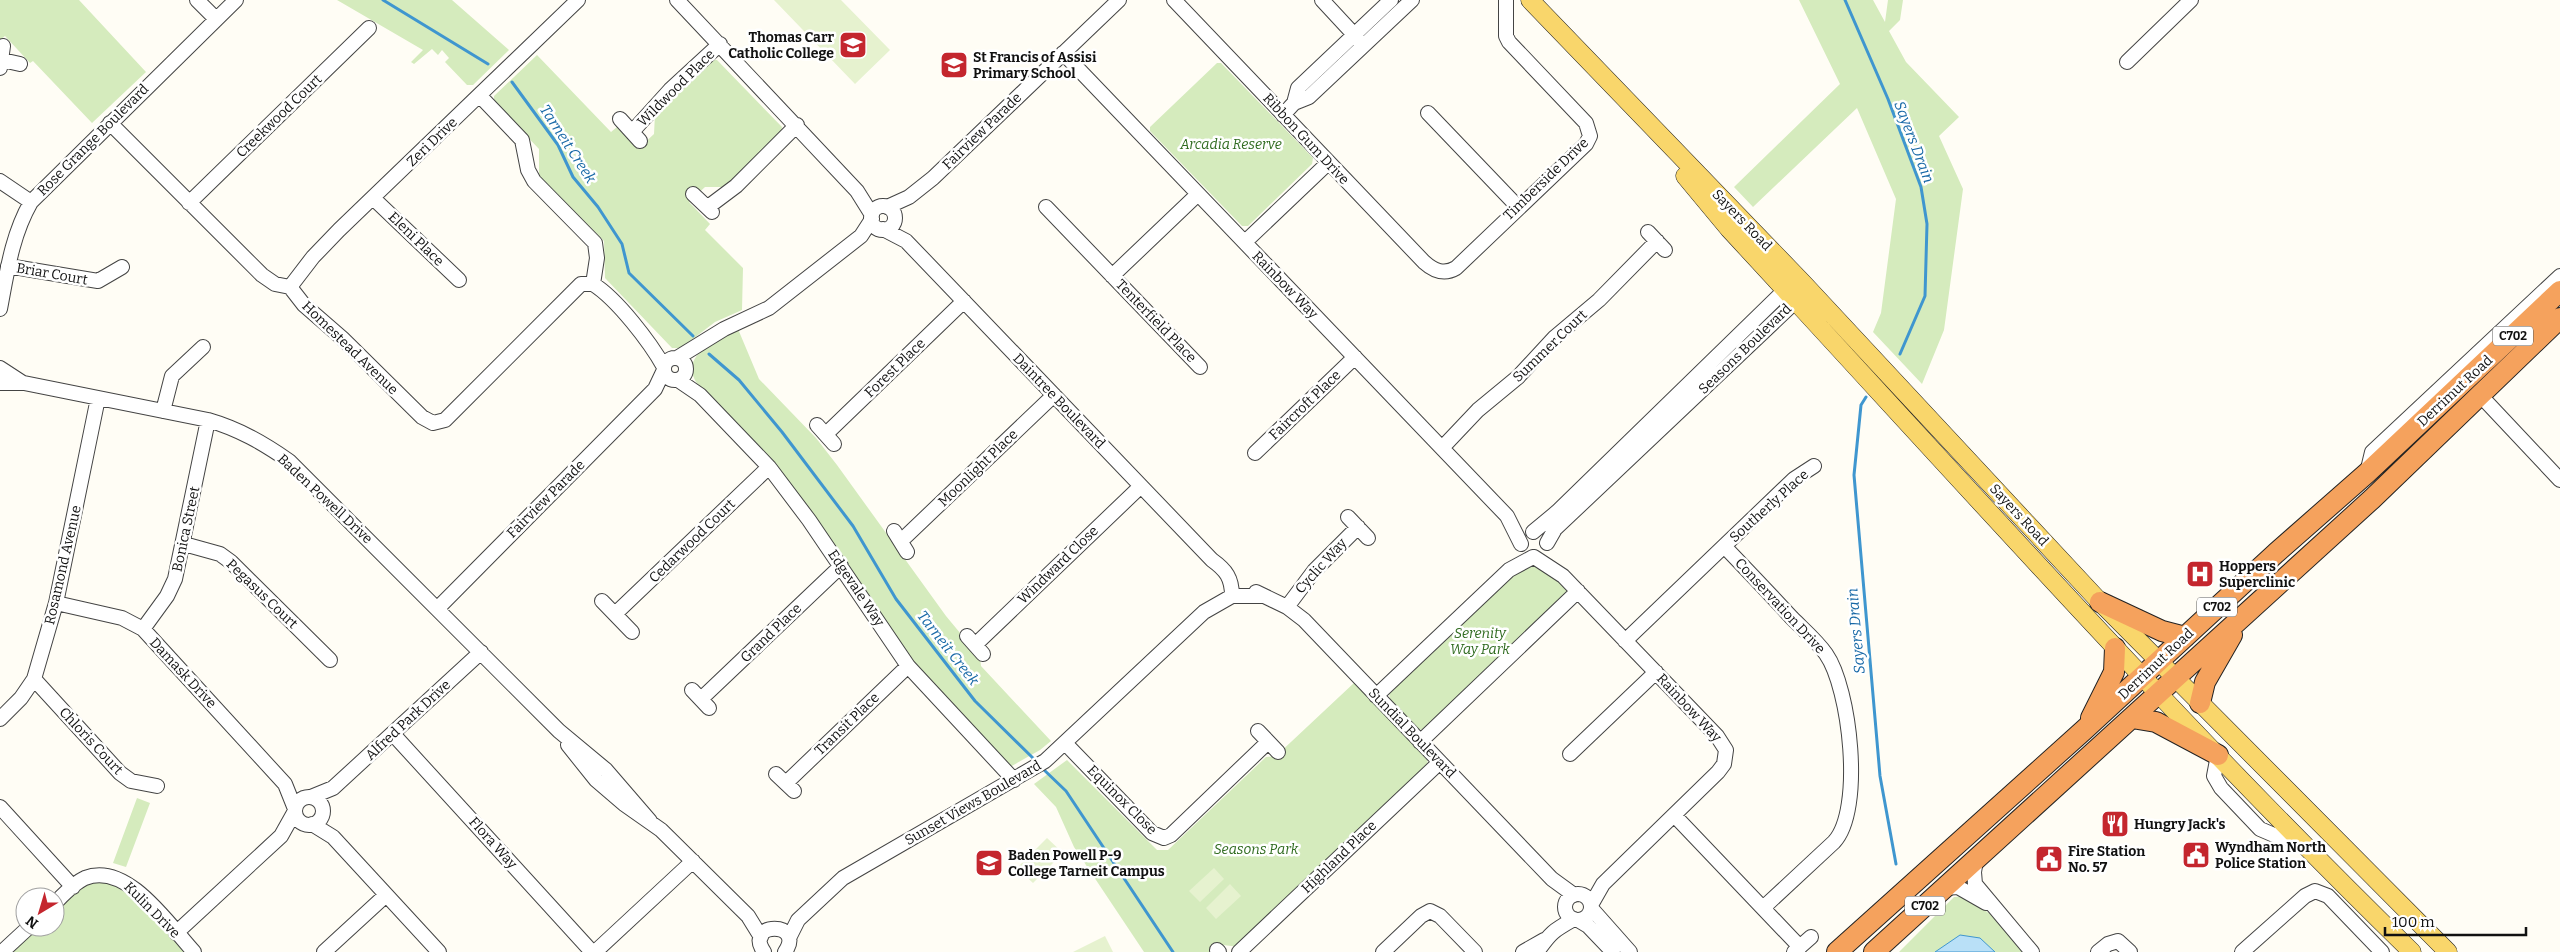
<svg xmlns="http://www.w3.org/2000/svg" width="2560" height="952" font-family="Bitter,serif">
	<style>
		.green { fill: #d5ebbd }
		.pitch { fill: #e6f2cf }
		.water { fill: #b9e0f7; stroke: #3f96cf }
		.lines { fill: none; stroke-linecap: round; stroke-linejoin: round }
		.stream { stroke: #3f96cf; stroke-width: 3 }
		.minor-casing { stroke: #444; stroke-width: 16 }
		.major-casing { stroke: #222; stroke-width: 19 }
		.highway-casing { stroke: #222; stroke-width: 22 }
		.minor { stroke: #fff; stroke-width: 14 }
		.major { stroke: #f9d66b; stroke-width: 18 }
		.highway { stroke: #f5a25d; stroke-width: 20 }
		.labels { text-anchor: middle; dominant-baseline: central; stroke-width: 5; stroke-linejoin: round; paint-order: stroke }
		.shield { fill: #fff; stroke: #585858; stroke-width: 1 }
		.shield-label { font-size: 12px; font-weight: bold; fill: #111 }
		.poi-label { font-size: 14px; font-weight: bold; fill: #111; stroke: #fff; text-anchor: start }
		.street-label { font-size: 14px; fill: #111; stroke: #fff }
		.park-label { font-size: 14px; font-style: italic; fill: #2f6b1f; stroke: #fff }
		.water-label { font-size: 15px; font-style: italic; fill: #1768a6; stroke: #fff }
	</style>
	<rect width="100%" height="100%" fill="#fffdf5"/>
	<!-- green -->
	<path class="green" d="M0 0H79L146 72 92 123 33 61 30 63 5 36 0 40Z
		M337 0H452L509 50 473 85H467L445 62 449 58 442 50 438 55 432 49 414 64 411 62 423 50Z
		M1799 0H1873L1885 22 1888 0H1903L1900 20 1889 31 1906 62 1959 117 1939 136 1963 189 1944 330 1922 384 1873 332 1881 313 1896 199 1857 108 1753 207 1734 187 1840 84Z
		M537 55 611 132 617 127 638 149 654 134 655 114 711 60H717L782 127 781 133 725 187H705L689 202 710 224 705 230 743 268 742 310 715 322 681 348H672L605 278 604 241 539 176V149L494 102V96Z
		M1217 63H1221L1313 158 1312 164 1248 226H1242L1150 131V127Z
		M738 329 759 379 816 438 837 465 946 616 980 657 981 666 1051 741 1040 750 1010 767 933 688 696 382C680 354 717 340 738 329Z
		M1532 562 1548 568 1567 590V593L1424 730 1417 729 1390 701 1389 692 1515 571Z
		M1355 682 1427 758 1428 765 1240 947 1223 945 1215 952H1144L1074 847 1056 807 1034 784 1067 760 1157 850H1168L1266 757 1276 756Z
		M137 798 150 803 126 867 113 863Z
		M110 879C119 886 147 913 154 915L188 952H7L34 927H55V908L81 885Z
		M1967 896 1991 915 2025 952H1899L1954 897Z"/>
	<!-- pitch -->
	<path class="pitch" d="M774 0H841L890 50 855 84Z
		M1047 838 1063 853 1033 883 1017 868Z
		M1214 868 1224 879 1200 902 1189 891Z
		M1230 884 1241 896 1216 919 1206 908Z
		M1105 936 1113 952H1073Z"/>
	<!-- water -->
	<path class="water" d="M1960 935 1980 938 1995 952H1935Z"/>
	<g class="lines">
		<!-- stream -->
		<path class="stream" d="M383 0 488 64
			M1845 0 1888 99 1921 187 1927 224 1925 296 1900 354
			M512 82 558 145 573 177 598 207 622 244 629 273 693 336
			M709 354 739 380 782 432 853 526 896 599 975 701 1036 761
			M1866 397 1861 405 1854 475 1880 776 1896 864
			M1042 768 1066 791 1173 952"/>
		<defs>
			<path id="minor" d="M197 0 216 19
				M677 0 857 191 872 215
				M1174 0 1424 262C1434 271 1444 275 1456 268L1586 144 1590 136 1586 123 1509 42 1506 36V0
				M1322 0 1360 41
				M1063 53 1507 516 1521 544
				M2 60 20 64
				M2127 62 2191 0
				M0 68 3 46
				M480 96 522 140 528 170 534 181 595 243 597 258 593 284C617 299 650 342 664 367
				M1294 103 1298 88 1391 0
				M1428 113 1518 207
				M1283 115 1294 103 1309 97 1412 0
				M620 119 640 141
				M110 123 262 275 275 284 290 287 304 305 342 338 422 417 433 423 445 420 581 284H593
				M632 132 670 90 720 44
				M0 181 31 202
				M693 194 712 212
				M373 198 459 280
				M189 203 369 28
				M871 218a12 12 0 1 1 24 0a12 12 0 1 1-24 0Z
				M708 207 736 186 797 125
				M887 207 909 197 933 178 1119 0
				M1046 207 1200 367
				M883 229 906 241 1212 560C1226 570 1232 578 1232 596
				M1648 232 1665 250
				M1245 242 1328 163
				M8 266 98 281 122 267
				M1112 276 1198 194
				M290 287 313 257 339 230 578 0
				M0 309C7 272 12 235 31 202L236 0
				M664 369a11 11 0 1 1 22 0a11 11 0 1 1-22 0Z
				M677 358 724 329 769 308 861 236 872 219
				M0 368 23 383
				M678 380 700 395 769 467 809 520 908 666 1014 780
				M0 383H24L208 420C239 429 263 443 289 461L559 731 606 770 650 821
				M2480 395 2560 480
				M163 411 172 376 203 347
				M817 425 834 444
				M826 434 964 301
				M1442 448 1478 410 1518 377 1555 337 1599 300 1657 241
				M1255 453 1355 357
				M2367 473 2372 452 2560 276
				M1348 517 1368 538
				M894 531 907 552
				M1533 532 1557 512 1785 290 1793 287
				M901 541 1054 395
				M1547 543 1555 529 1796 301 1799 293
				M184 544 220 554 231 562 330 660
				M1724 546C1747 570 1770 594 1792 618 1804 630 1817 641 1826 654 1850 688 1864 810 1834 842L1763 908
				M1534 557 1563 576 1717 736 1726 750 1724 764 1718 772 1603 884 1591 905
				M1256 592 1287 607 1304 620 1552 879 1574 895
				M602 601 632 632
				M56 603 122 618 143 629 285 784 295 809
				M1287 607 1314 571 1358 527
				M438 608 655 389 664 370
				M615 614 769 467
				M143 629 167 596 175 579 208 420
				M967 636 983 654
				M1625 641 1794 479 1814 466
				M975 645 1141 486
				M34 679 120 773 131 781 157 786
				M692 690 709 708
				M1376 696 1509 570 1533 557
				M701 699 841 566
				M0 719 21 698 34 679 56 603 98 398
				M1258 731 1278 752
				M393 734 592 952
				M1420 742 1578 591
				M1066 744 1152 833 1164 838 1171 835 1268 742
				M568 745 596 780 624 804 661 830 748 916 761 937
				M1570 754 1656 672
				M2218 755 2214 776 2221 788 2260 829 2274 835 2296 839
				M776 774 794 791
				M786 783 908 666
				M311 797 333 788 481 652
				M295 811a14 14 0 1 1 28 0a14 14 0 1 1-28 0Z
				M0 807 73 887
				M1674 815 1800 947
				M312 824 333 837 439 952
				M1976 860 1974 872 1975 884 2032 952
				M1945 888 1958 887 1986 903
				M1565 907a13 13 0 1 1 26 0a13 13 0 1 1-26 0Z
				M55 903C64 894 74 883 85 878 127 861 169 925 194 952
				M1591 908 1630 952
				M1578 920 1588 926 1613 952
				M176 933 281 836 295 811
				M789 938 798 920 843 878 1045 761 1204 612 1232 596H1263
				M1217 950 1219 952
				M2 952 29 927
				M324 952 386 895
				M595 952 693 861
				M764 952C743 921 806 921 785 952
				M1239 952 1440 762
				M1383 952 1421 916 1430 911 1440 916 1475 952
				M1523 952 1544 940
				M1537 952C1551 932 1553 931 1574 919
				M1794 952 1811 937
				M2098 952 2108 944 2118 941 2130 952
				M2242 952 2305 896 2315 891 2328 896 2382 952"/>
			<path id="major" d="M1530 0 1803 283 2100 602 2448 952
				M1685 176 1729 229C1954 472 2174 720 2412 952"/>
			<path id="highway" d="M2100 602 2162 631 2185 637
				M2200 703 2205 682 2232 635
				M2091 718 2114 672 2115 648
				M2132 718 2156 722 2218 755
				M1837 952 2084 730 2276 553 2367 473 2560 291
				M1874 952 2372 499 2560 318"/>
		</defs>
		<!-- minor casing -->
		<use href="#minor" class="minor-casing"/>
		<!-- major casing -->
		<use href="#major" class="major-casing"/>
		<!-- highway casing -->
		<use href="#highway" class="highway-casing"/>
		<!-- minor -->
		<use href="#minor" class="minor"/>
		<!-- major -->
		<use href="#major" class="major"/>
		<!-- highway -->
		<use href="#highway" class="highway"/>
	</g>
	<!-- icons -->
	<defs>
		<symbol id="school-square" viewBox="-11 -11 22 22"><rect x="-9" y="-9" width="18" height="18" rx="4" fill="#c4262e" stroke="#fff"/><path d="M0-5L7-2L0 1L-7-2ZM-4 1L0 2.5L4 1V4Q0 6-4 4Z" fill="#fff"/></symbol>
		<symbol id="hospital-square" viewBox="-11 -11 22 22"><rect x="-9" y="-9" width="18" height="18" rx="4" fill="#c4262e" stroke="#fff"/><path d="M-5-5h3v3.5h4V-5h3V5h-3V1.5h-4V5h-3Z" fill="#fff"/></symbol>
		<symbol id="restaurant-square" viewBox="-11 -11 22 22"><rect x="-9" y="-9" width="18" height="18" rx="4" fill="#c4262e" stroke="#fff"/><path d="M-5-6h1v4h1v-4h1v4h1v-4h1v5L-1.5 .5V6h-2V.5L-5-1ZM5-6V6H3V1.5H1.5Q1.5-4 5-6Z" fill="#fff"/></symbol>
		<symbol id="civic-square" viewBox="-11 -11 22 22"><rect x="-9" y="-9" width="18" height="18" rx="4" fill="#c4262e" stroke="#fff"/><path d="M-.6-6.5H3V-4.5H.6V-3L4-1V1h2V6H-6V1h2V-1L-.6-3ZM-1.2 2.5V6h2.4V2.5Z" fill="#fff"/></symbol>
	</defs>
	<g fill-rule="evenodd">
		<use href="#school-square" x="837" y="29" width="32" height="32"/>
		<use href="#school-square" x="938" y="49" width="32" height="32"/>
		<use href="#hospital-square" x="2184" y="558" width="32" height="32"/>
		<use href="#restaurant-square" x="2099" y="808" width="32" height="32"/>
		<use href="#civic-square" x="2180" y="839" width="32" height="32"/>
		<use href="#civic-square" x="2033" y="843" width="32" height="32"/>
		<use href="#school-square" x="973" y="847" width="32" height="32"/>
	</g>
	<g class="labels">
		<!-- shield labels -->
		<g class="shield">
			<rect x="2493" y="326.5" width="40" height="19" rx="4"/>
			<rect x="2197" y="597.5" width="40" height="19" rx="4"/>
			<rect x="1905" y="896.5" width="40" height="19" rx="4"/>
		</g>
		<g class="shield-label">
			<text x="2513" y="336">C702</text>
			<text x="2217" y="607">C702</text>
			<text x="1925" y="906">C702</text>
		</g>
		<!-- poi labels -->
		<g class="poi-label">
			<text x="834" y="37" text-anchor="end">Thomas Carr<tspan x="834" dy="16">Catholic College</tspan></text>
			<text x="973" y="57">St Francis of Assisi<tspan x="973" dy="16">Primary School</tspan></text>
			<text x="2219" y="566">Hoppers<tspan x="2219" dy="16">Superclinic</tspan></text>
			<text x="2134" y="824">Hungry Jack's</text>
			<text x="2215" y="847">Wyndham North<tspan x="2215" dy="16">Police Station</tspan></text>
			<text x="2068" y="851">Fire Station<tspan x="2068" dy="16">No. 57</tspan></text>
			<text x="1008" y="855">Baden Powell P-9<tspan x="1008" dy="16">College Tarneit Campus</tspan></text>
		</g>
		<!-- street labels -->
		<g class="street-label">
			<text transform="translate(676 88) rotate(-45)">Wildwood Place</text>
			<text transform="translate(279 116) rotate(-44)">Creekwood Court</text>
			<text transform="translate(982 131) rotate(-44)">Fairview Parade</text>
			<text transform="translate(1306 139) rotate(47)">Ribbon Gum Drive</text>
			<text transform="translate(93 140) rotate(-45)">Rose Grange Boulevard</text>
			<text transform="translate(432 142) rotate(-44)">Zeri Drive</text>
			<text transform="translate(1546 179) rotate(-44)">Timberside Drive</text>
			<text transform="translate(1742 220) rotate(46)">Sayers Road</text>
			<text transform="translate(416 239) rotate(44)">Eleni Place</text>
			<text transform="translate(52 274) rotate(10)">Briar Court</text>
			<text transform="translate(1285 285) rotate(46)">Rainbow Way</text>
			<text transform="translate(1156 321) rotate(46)">Tenterfield Place</text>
			<text transform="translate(1550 346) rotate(-44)">Summer Court</text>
			<text transform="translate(350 348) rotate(44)">Homestead Avenue</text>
			<text transform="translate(1745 349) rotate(-44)">Seasons Boulevard</text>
			<text transform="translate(895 368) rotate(-44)">Forest Place</text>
			<text transform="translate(2455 391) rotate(-43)">Derrimut Road</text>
			<text transform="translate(1059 401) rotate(46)">Daintree Boulevard</text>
			<text transform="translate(1305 405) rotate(-44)">Faircroft Place</text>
			<text transform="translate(978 468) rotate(-44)">Moonlight Place</text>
			<text transform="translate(325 499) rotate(43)">Baden Powell Drive</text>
			<text transform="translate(546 499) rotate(-45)">Fairview Parade</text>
			<text transform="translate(1769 506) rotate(-42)">Southerly Place</text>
			<text transform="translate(2019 515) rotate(47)">Sayers Road</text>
			<text transform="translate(186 529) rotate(-78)">Bonica Street</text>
			<text transform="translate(692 541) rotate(-44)">Cedarwood Court</text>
			<text transform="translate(63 565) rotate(-77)">Rosamond Avenue</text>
			<text transform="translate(1058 565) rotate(-44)">Windward Close</text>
			<text transform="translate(1321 566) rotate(-48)">Cyclic Way</text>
			<text transform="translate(856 588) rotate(56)">Edgevale Way</text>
			<text transform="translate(262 594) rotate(44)">Pegasus Court</text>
			<text transform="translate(1780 606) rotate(47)">Conservation Drive</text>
			<text transform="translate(771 633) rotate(-44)">Grand Place</text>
			<text transform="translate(2156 664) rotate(-43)">Derrimut Road</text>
			<text transform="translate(183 673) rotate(47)">Damask Drive</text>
			<text transform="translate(1689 708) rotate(47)">Rainbow Way</text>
			<text transform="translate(408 720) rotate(-43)">Alfred Park Drive</text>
			<text transform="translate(847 724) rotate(-44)">Transit Place</text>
			<text transform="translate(1412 733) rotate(46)">Sundial Boulevard</text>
			<text transform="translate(91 741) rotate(47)">Chloris Court</text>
			<text transform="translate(1122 800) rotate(45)">Equinox Close</text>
			<text transform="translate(973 803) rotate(-30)">Sunset Views Boulevard</text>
			<text transform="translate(493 843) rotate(48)">Flora Way</text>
			<text transform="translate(1339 857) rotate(-44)">Highland Place</text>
			<text transform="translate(152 910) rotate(45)">Kulin Drive</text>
		</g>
		<!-- park labels -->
		<g class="park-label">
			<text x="1231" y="144">Arcadia Reserve</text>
			<text x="1480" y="633">Serenity<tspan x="1480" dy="16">Way Park</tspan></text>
			<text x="1256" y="849">Seasons Park</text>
		</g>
		<!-- water labels -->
		<g class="water-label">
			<text transform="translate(1914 142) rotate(69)">Sayers Drain</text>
			<text transform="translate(568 144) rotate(57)">Tarneit Creek</text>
			<text transform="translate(1856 631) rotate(-95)">Sayers Drain</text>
			<text transform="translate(948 648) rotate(52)">Tarneit Creek</text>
		</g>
	</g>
	<!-- north arrow -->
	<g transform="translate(40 912) rotate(218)"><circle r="24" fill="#ffffff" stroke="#a0a0a0"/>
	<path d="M0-4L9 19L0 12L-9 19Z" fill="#c4262e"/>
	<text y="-8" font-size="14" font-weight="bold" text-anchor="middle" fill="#111111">N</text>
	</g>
	<!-- scale -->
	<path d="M2385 927v8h141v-8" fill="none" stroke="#111111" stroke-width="2.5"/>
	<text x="2392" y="927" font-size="15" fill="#111111" stroke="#ffffff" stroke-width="4" paint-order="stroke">100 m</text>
</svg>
